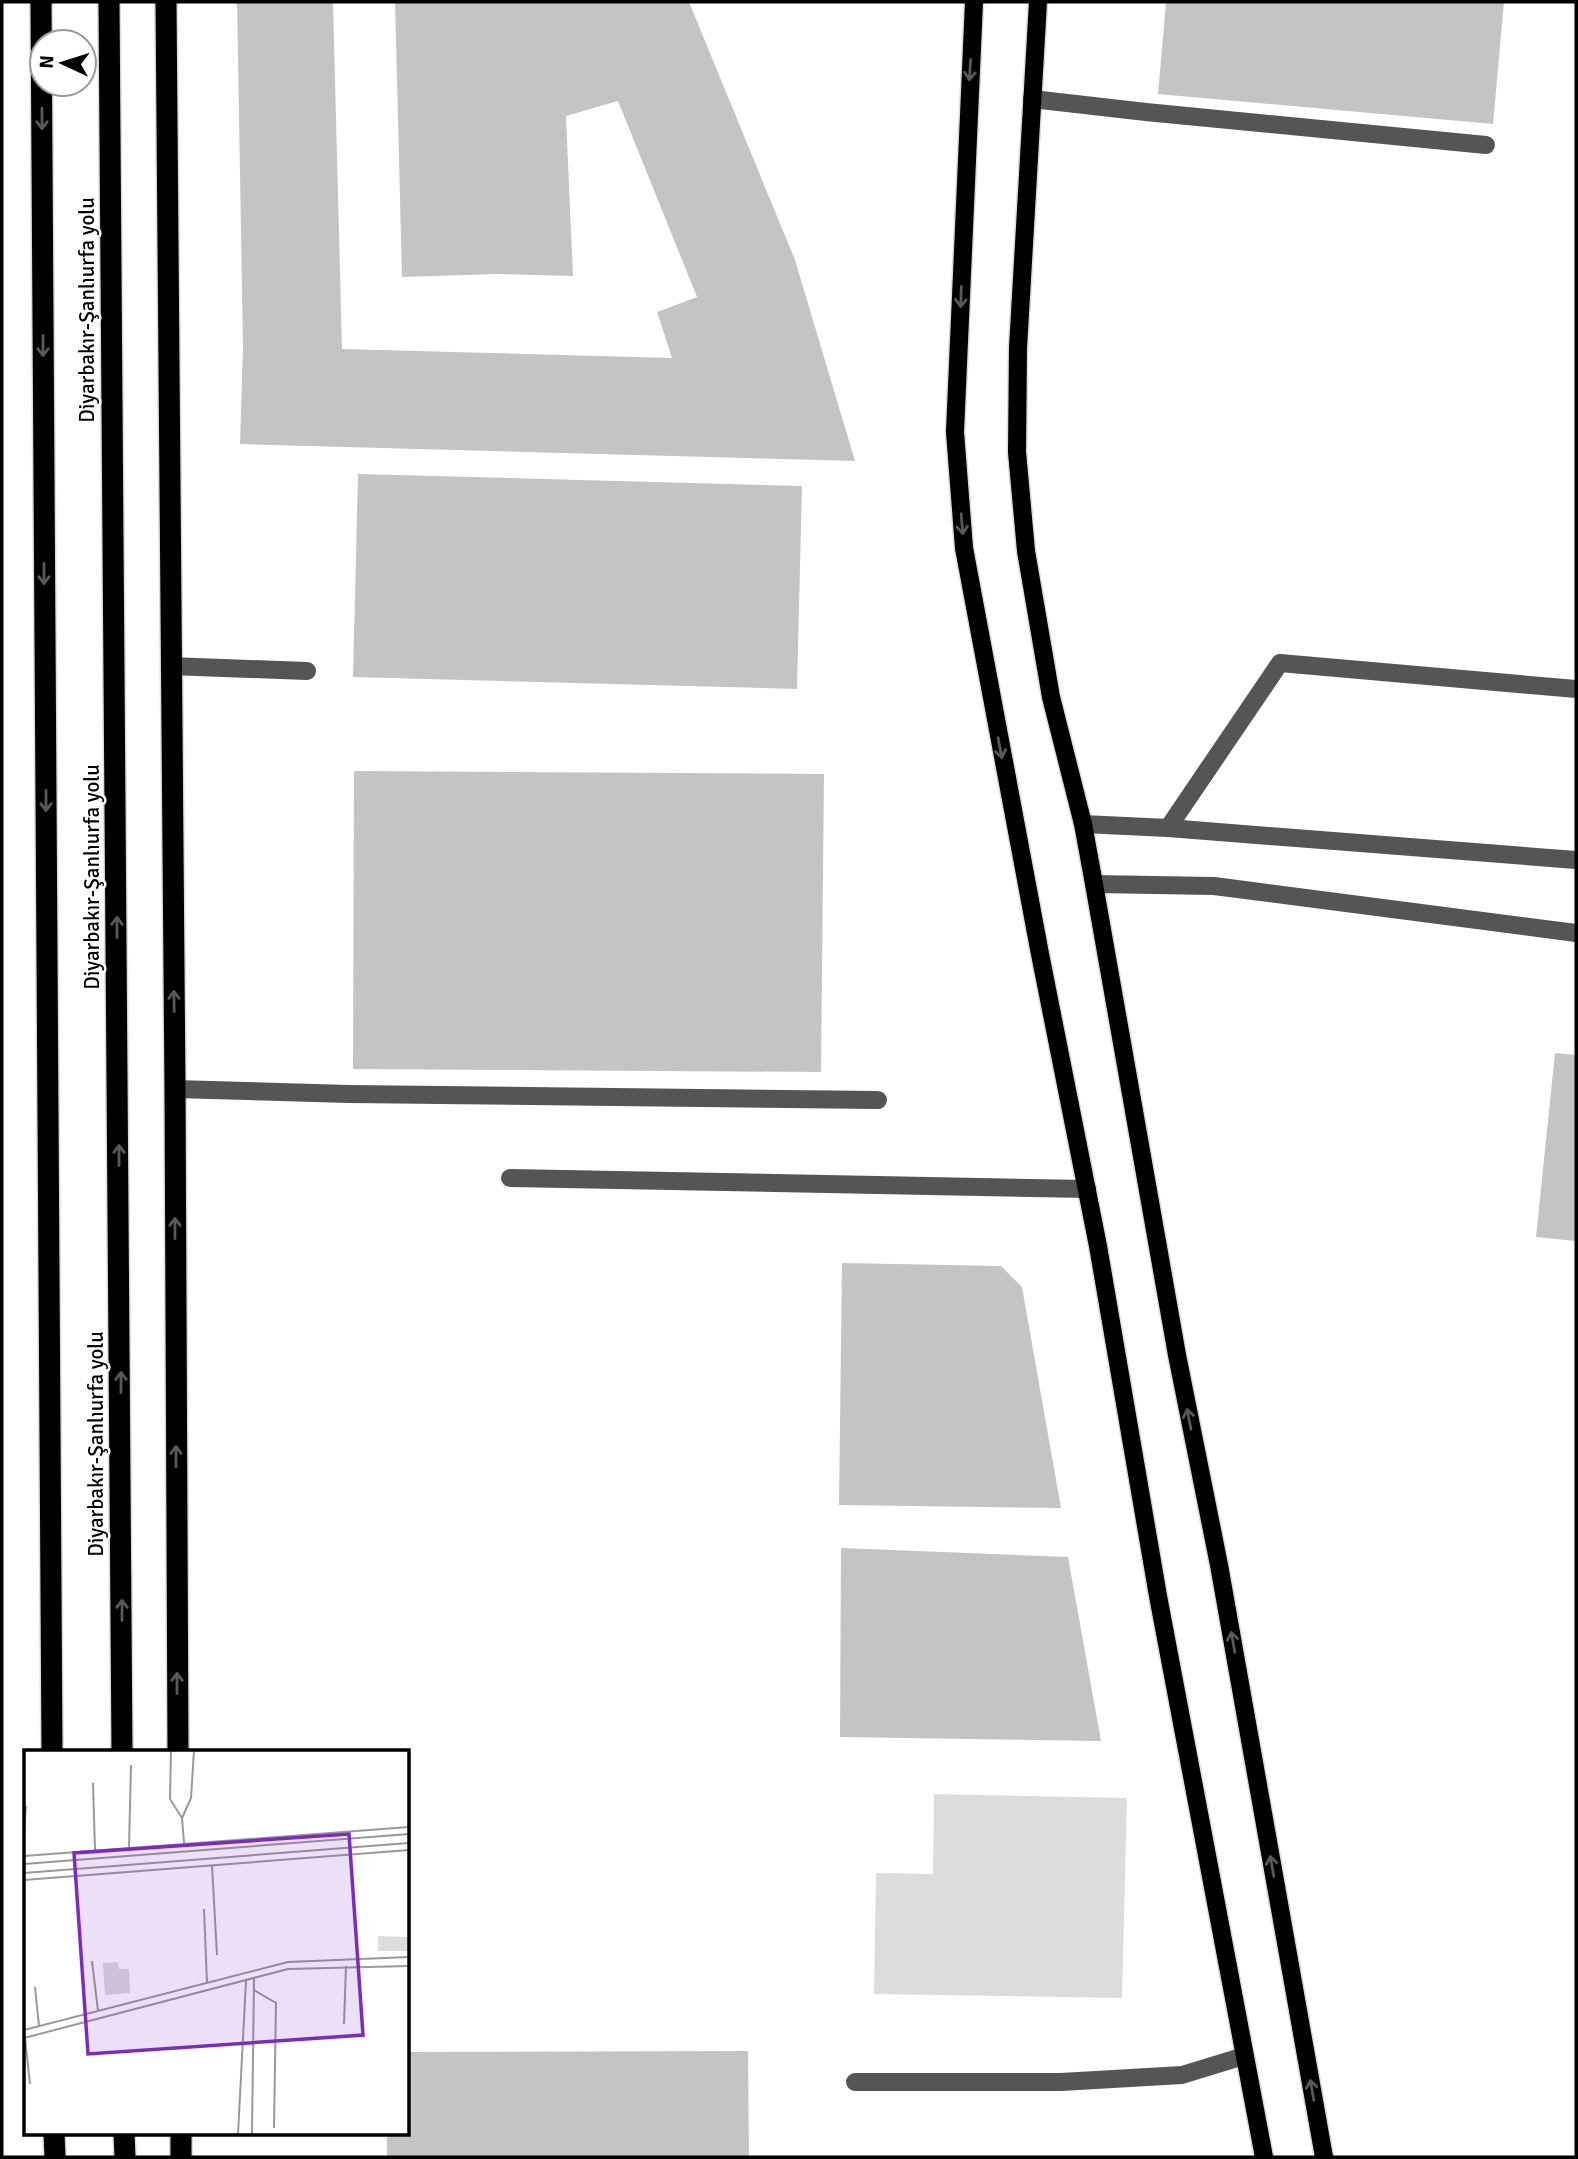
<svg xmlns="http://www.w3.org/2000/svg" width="1578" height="2159" font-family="Signika,sans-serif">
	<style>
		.green { fill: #dcdcdc }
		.building { fill: #c4c4c4 }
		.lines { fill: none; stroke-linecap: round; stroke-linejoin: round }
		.major-casing { stroke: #dbdbdb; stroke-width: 21 }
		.highway-casing { stroke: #dbdbdb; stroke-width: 24 }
		.minor { stroke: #555; stroke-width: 18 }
		.major { stroke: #000; stroke-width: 18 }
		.highway { stroke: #000; stroke-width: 21 }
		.oneway { stroke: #595959 }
		.labels { text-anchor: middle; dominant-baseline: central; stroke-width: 5; stroke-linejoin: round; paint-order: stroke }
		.street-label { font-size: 21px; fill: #000; stroke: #fff }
		.inset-road { fill: none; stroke: #999; stroke-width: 2 }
		.view { fill: #7b2cbf; fill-opacity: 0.15; stroke: #7b2cbf; stroke-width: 3.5 }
		.inset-edge { fill: none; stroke: #000; stroke-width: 3.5 }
	</style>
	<rect width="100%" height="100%" fill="#fff"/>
	<!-- green -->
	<path class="green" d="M934 1794 1127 1798 1122 1998 874 1994 876 1873 933 1874Z"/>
	<!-- building -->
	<path class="building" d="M237 2H333L342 349 672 358 657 312 697 297 618 101 566 116 573 276 498 274 402 277 395 2H689L795 260 855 461 240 444 243 346Z
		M1166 2H1504L1493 124 1158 94Z
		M358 474 802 486 797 689 353 677Z
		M354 771 824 774 821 1072 353 1069Z
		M1555 1053 1576 1055V1241L1536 1237Z
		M842 1263 1001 1266 1022 1287 1061 1508 839 1505Z
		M841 1548 1068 1557 1101 1741 840 1737Z
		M748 2051 749 2157H387V2133H408V2052Z"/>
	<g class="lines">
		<defs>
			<path id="major" d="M974 2 955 432 964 548 1040 954 1098 1246 1158 1596 1264 2157
				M1038 2 1018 348 1017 452 1026 551 1051 697 1083 824 1094 884 1177 1355 1219 1565 1324 2157"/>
			<path id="highway" d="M41 2 52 1751
				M109 2 122 1751
				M166 2 175 1089 178 1751
				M54 2133 55 2157
				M124 2133 125 2157
				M181 2133V2157"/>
		</defs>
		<!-- major casing -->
		<use href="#major" class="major-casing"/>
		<!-- highway casing -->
		<use href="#highway" class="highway-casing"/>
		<!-- minor -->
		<path class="minor" d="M1032 99 1146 112 1486 145
			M170 666 307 671
			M1083 824 1168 828 1576 860
			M1168 828 1280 663 1576 689
			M1094 884 1214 886 1576 933
			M175 1089 349 1094 878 1100
			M510 1178 1087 1189
			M855 2082H1061L1182 2075 1244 2056"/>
		<!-- major -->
		<use href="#major" class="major"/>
		<!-- highway -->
		<use href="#highway" class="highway"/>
	</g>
	<!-- one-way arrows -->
	<defs><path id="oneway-shaft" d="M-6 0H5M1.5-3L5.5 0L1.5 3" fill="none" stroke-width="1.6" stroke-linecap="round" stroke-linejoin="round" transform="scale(1.75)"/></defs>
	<g class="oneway">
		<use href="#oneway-shaft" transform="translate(970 70) rotate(93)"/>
		<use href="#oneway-shaft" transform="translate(42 119) rotate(90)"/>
		<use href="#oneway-shaft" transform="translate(961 297) rotate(92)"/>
		<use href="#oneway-shaft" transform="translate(43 346) rotate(90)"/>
		<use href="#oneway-shaft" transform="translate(962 524) rotate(85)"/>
		<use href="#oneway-shaft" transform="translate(44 574) rotate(90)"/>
		<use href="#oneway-shaft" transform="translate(1000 748) rotate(79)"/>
		<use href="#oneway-shaft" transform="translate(46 801) rotate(90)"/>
		<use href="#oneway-shaft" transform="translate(117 927) rotate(-90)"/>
		<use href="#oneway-shaft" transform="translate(174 1001) rotate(-91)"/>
		<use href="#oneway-shaft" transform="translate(119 1155) rotate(-90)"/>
		<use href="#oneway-shaft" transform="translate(175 1228) rotate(-90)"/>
		<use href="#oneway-shaft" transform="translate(121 1382) rotate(-90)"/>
		<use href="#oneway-shaft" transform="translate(1189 1419) rotate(-101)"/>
		<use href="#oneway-shaft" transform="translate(176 1456) rotate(-90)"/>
		<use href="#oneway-shaft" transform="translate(122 1610) rotate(-90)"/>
		<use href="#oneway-shaft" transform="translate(1233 1642) rotate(-100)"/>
		<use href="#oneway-shaft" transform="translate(177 1683) rotate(-90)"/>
		<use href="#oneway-shaft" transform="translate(1272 1866) rotate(-100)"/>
		<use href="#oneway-shaft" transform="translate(1312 2090) rotate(-100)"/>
	</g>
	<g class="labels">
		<!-- street labels -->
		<g class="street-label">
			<text transform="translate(87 310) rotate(-90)">Diyarbakır-Şanlıurfa yolu</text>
			<text transform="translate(92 877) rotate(-90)">Diyarbakır-Şanlıurfa yolu</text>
			<text transform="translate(96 1444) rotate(-90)">Diyarbakır-Şanlıurfa yolu</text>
		</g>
	</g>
	<!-- overview -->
	<g transform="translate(24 1750)">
		<rect width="385" height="385" fill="#fff"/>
		<path d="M354 186 385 187V201H354ZM94 212 95 219H105L106 243 81 245 79 213Z" fill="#dcdcdc"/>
		<path class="inset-road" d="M147 1 146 49 158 68M69 33 71 100M0 80 2 56M160 93 158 68 167 48 170 1M105 98 107 15M0 106 385 77M0 114 385 84M188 116 193 205M0 123 385 93M0 130 385 100M180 159 183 233M68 211 74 261M11 237 15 276M230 240 252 253 250 378M320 274 322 216M0 280 264 212 385 207M0 288 264 219 385 216M1 288 6 334M214 384 222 231M228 384 230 229"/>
		<path class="view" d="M325 84 339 285 64 304 50 103Z"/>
		<rect width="385" height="385" class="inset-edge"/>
	</g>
	<!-- border -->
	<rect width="1578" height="2159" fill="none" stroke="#000000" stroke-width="7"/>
	<!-- north arrow -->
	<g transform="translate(63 63) rotate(274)"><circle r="33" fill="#ffffff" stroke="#999999" stroke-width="2"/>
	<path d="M0-5L12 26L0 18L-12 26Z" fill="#000000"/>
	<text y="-10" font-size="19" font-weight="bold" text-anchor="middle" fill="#000000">N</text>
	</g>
</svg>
